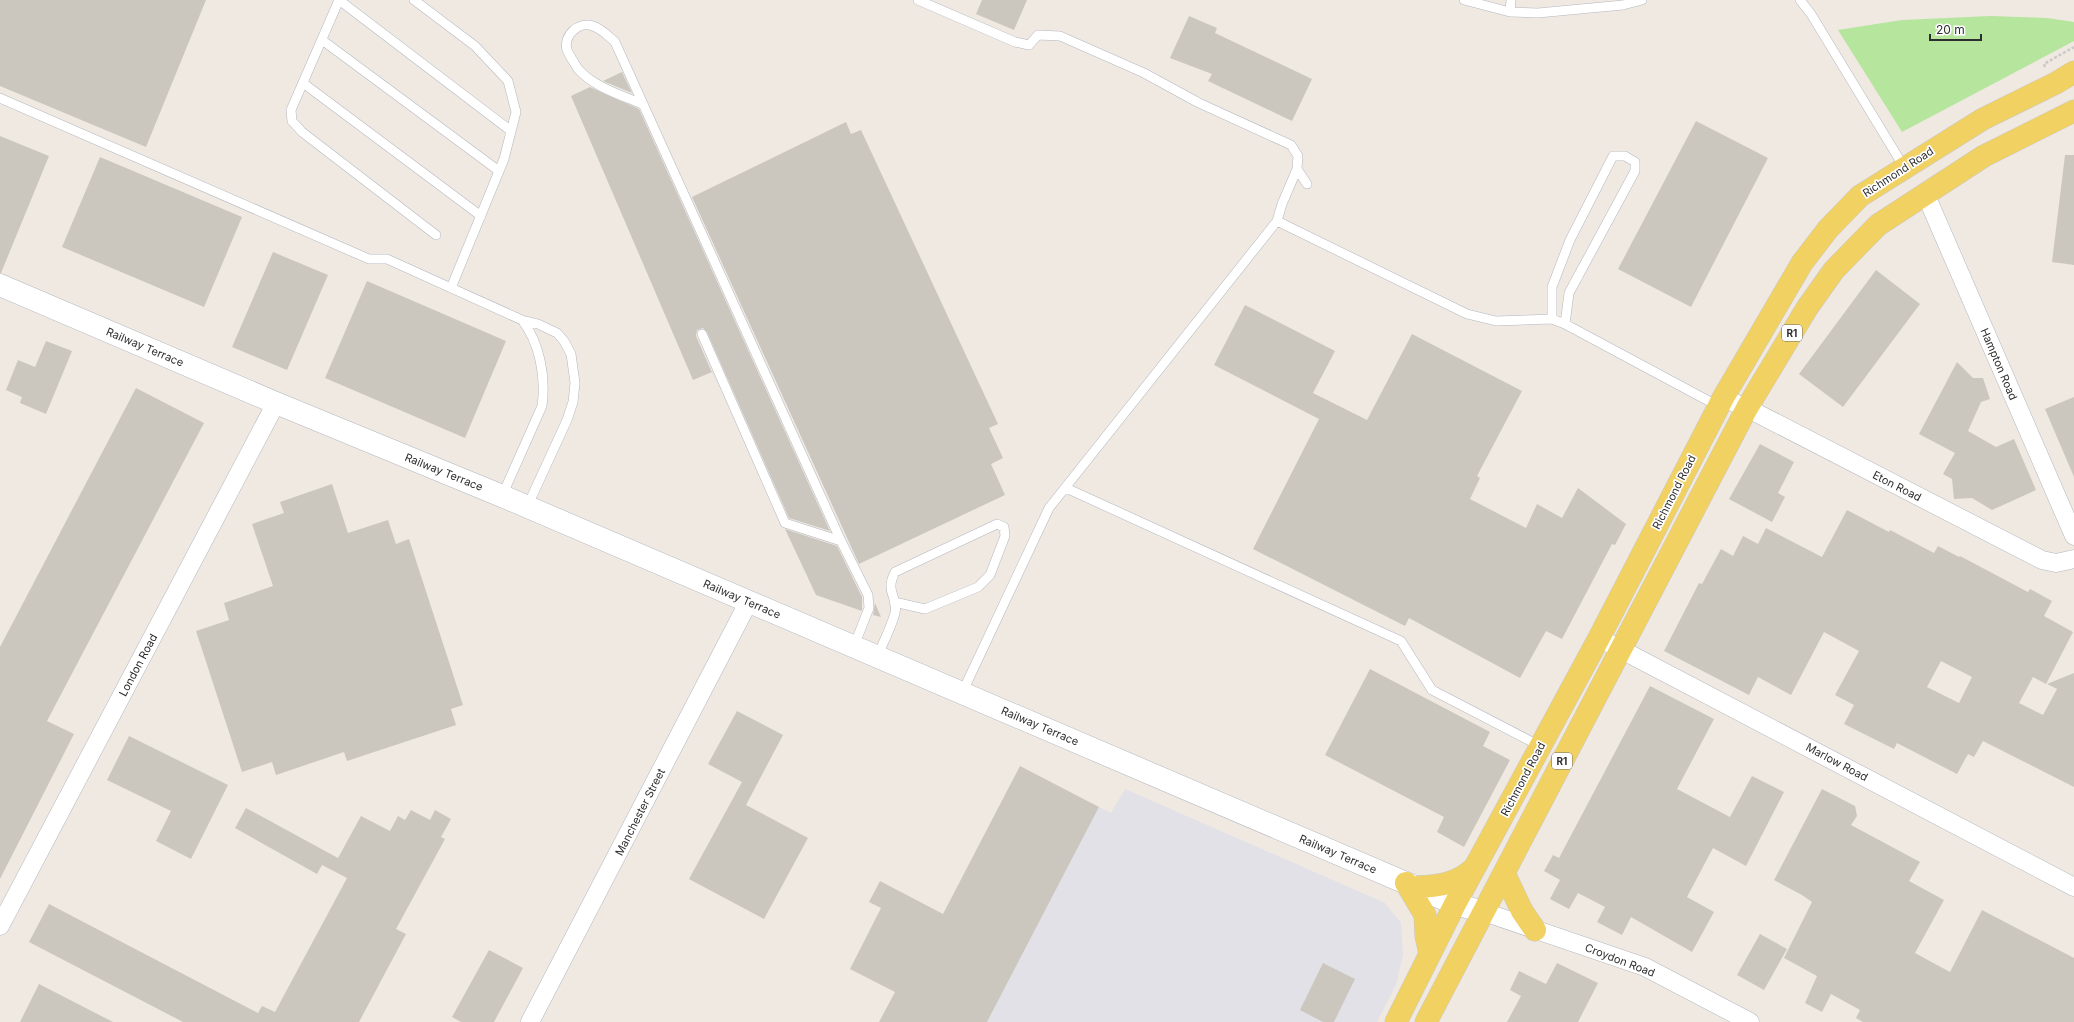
<svg xmlns="http://www.w3.org/2000/svg" width="2074" height="1022" font-family="Inter,sans-serif">
	<style>
		.industrial { fill: #e3e1e8 }
		.green { fill: #b6e59e }
		.building { fill: #cbc7bf; fill-rule: evenodd }
		.lines { fill: none; stroke-linecap: round; stroke-linejoin: round }
		.lane-casing { stroke: #b4b7c1; stroke-width: 10 }
		.street-casing { stroke: #b4b7c1; stroke-width: 19 }
		.secondary-casing { stroke: #b4b7c1; stroke-width: 23 }
		.primary-casing { stroke: #c9c9c9; stroke-width: 23 }
		.path { stroke: #c9c9c9; stroke-width: 2.5; stroke-dasharray: 3 2; stroke-linecap: butt }
		.lane { stroke: #fff; stroke-width: 9 }
		.street { stroke: #fff; stroke-width: 18 }
		.secondary { stroke: #fff; stroke-width: 22 }
		.primary { stroke: #f2d163; stroke-width: 22 }
		.labels { text-anchor: middle; dominant-baseline: central; stroke-width: 3.5; stroke-linejoin: round; paint-order: stroke }
		.shield { fill: #fff; stroke: #6d6d6d; stroke-width: 1 }
		.shield-label { font-size: 10px; font-weight: bold; fill: #2e2e2e }
		.street-label { font-size: 11px; fill: #2e2e2e; stroke: #fff }
	</style>
	<rect width="100%" height="100%" fill="#efe9e1"/>
	<!-- industrial -->
	<path class="industrial" d="M1125 789 1385 903 1401 923 1403 955 1396 985 1377 1022H987L1099 807 1111 813Z"/>
	<!-- green -->
	<path class="green" d="M1990 16 2047 18 2074 22V41L1902 132 1838 30 1902 20Z"/>
	<!-- building -->
	<path class="building" d="M0 0H206L146 147 0 86Z
		M982 0H1027L1014 30 976 14Z
		M1189 16 1217 28 1215 33 1312 79 1292 121 1208 81 1212 74 1170 58Z
		M622 72 632 93 603 81Z
		M590 87 639 109 830 531 789 518 707 332 703 328 697 330 696 336 717 384 712 372 693 380 571 96Z
		M1696 121 1768 158 1691 307 1618 269Z
		M846 122 851 134 861 130 998 424 989 428 1003 458 991 464 1005 495 859 564 692 197Z
		M0 136 49 156 1 273H0Z
		M2065 155H2074V265L2052 262Z
		M100 157 242 217 204 307 62 247Z
		M273 252 328 275 287 370 232 347Z
		M1876 270 1920 304 1843 407 1799 374Z
		M367 281 506 341 465 438 325 378Z
		M1245 305 1335 351 1313 393 1367 420 1412 334 1522 391 1477 476 1480 478 1470 499 1526 528 1537 504 1562 518 1578 488 1626 524 1615 545 1612 544 1562 639 1546 631 1520 678 1409 618 1405 626 1253 549 1319 419 1214 365Z
		M46 341 72 351 46 414 20 403 22 397 6 390 18 360 35 367Z
		M1957 362 1973 378H1983L1990 399 1981 402 1968 431 1996 447 2014 439 2036 490 1992 510 1972 498 1954 499 1952 479 1943 474 1955 453 1919 434Z
		M136 388 204 423 47 721 74 734 0 879V647Z
		M2074 397V477L2045 409Z
		M1760 444 1794 462 1778 493 1785 497 1772 522 1729 499Z
		M332 484 348 533 388 520 396 544 409 539 463 705 451 709 456 725 347 761 344 752 276 775 272 762 242 772 196 631 229 620 224 603 273 586 252 524 284 513 280 502Z
		M1847 510 1889 532 1890 530 1934 553 1938 546 1959 557 1960 556 2028 592 2030 589 2052 601 2044 616 2073 632 2046 684 2033 677 2019 703 2043 715 2057 689 2047 684 2074 673V787L1983 741 1974 757 1968 754 1957 774 1897 743 1894 749 1844 724 1854 705 1835 695 1859 651 1824 632 1791 695 1758 677 1749 695 1664 651 1699 583 1702 584 1721 549 1733 556 1743 536 1758 544 1766 528 1822 557ZM1941 661 1972 677 1959 703 1927 687Z
		M785 529 837 546 862 597V611L816 595Z
		M875 603 881 617 873 615Z
		M1370 669 1490 732 1483 746 1510 760 1464 847 1437 832 1444 817 1325 755Z
		M1650 686 1714 719 1677 789 1730 817 1752 776 1784 792 1746 866 1713 848 1687 897 1714 912 1692 952 1631 917 1622 935 1597 922 1605 907 1578 893 1569 909 1550 899 1560 880 1544 871 1553 855 1559 858Z
		M737 711 783 735 746 805 808 838 764 919 689 879 742 782 708 764Z
		M129 736 228 785 191 859 156 841 171 811 107 780Z
		M1020 766 1099 807 987 1022H879L895 992 850 969 881 908 869 902 880 881 943 914Z
		M1822 789 1855 806 1857 816 1851 825 1920 862 1909 881 1944 900 1915 953 1950 972 1982 910 2074 958V1022H1863L1856 1018 1860 1010 1831 994 1822 1012 1805 1003 1817 976 1784 958 1812 902 1802 895 1774 880Z
		M246 808 338 858 361 816 390 831 398 816 405 820 411 810 430 820 435 810 451 819 441 837 445 839 396 929 406 934 359 1022H183L29 942 49 904 258 1013 262 1006 275 1012 347 878 322 865 317 874 235 828Z
		M1760 934 1787 949 1764 990 1737 975Z
		M489 950 523 968 494 1022H461L452 1017Z
		M1323 963 1355 979 1334 1022H1323L1300 1010Z
		M1557 963 1598 983 1578 1022H1507L1521 996 1510 990 1519 971 1546 984Z
		M39 984 113 1022H20Z"/>
	<g class="lines">
		<defs>
			<path id="lane" d="M339 0 291 110 292 121 302 132 436 235
				M339 0 511 131
				M414 0 475 46 508 81 516 112 504 159 451 288
				M918 0 1015 42 1029 45 1038 35 1060 36 1144 73 1199 103 1291 145 1298 156 1297 169 1307 184
				M1464 0 1510 12 1538 13 1623 5 1642 0
				M1800 0 1811 14 1904 167
				M1510 12 1511 0
				M322 40 499 171
				M303 83 481 216
				M0 98 369 259H387L522 320 538 324 557 333 564 341 571 354 575 383 573 402 567 420 527 507
				M642 104C621 95 594 87 578 69 575 64 569 55 567 50 563 35 579 21 593 26 602 29 608 36 615 42L841 541 868 595 869 608 854 646
				M1277 221 1282 204 1297 169
				M1552 319V287L1570 240 1613 156H1625L1635 162V171L1569 293 1565 324
				M702 334 785 523 841 541
				M1066 488 1401 641 1432 690 1540 746
				M502 496 542 406C546 378 540 343 522 320
				M877 657C883 643 891 628 895 613 899 597 884 593 895 572L997 524 1004 527 1005 536 990 575 978 587 925 609 894 602
				M962 693 1049 508 1277 221 1467 314 1496 321 1552 319 1565 324 1718 406"/>
			<path id="street" d="M1925 193 2074 536
				M1723 398 1747 408 2042 560 2056 563 2074 559
				M1599 638 2074 887
				M1484 912 1645 967 1750 1022
				M0 926 276 403
				M530 1022 749 601"/>
			<path id="secondary" d="M0 285 276 403 502 496 1455 904 1484 912"/>
			<path id="primary" d="M1504 873 1522 911 1535 930
				M1406 883 1425 915 1426 936 1430 954
				M1417 887C1439 886 1457 884 1474 868
				M1396 1022 1455 904 1599 638 1723 398 1802 263 1828 229 1860 196 1983 119 2056 83 2074 72
				M1426 1022 1747 408 1807 308 1834 270 1878 225 1984 156 2074 111"/>
		</defs>
		<!-- lane casing -->
		<use href="#lane" class="lane-casing"/>
		<!-- street casing -->
		<use href="#street" class="street-casing"/>
		<!-- secondary casing -->
		<use href="#secondary" class="secondary-casing"/>
		<!-- primary casing -->
		<use href="#primary" class="primary-casing"/>
		<!-- path -->
		<path class="path" d="M2045 67 2044 64 2074 47"/>
		<!-- lane -->
		<use href="#lane" class="lane"/>
		<!-- street -->
		<use href="#street" class="street"/>
		<!-- secondary -->
		<use href="#secondary" class="secondary"/>
		<!-- primary -->
		<use href="#primary" class="primary"/>
	</g>
	<g class="labels">
		<!-- shield labels -->
		<g class="shield">
			<rect x="1782" y="325" width="20" height="16" rx="3"/>
			<rect x="1552" y="753" width="20" height="16" rx="3"/>
		</g>
		<g class="shield-label">
			<text x="1792" y="333">R1</text>
			<text x="1562" y="761">R1</text>
		</g>
		<!-- street labels -->
		<g class="street-label">
			<text transform="translate(1898 172) rotate(-33)">Richmond Road</text>
			<text transform="translate(145 347) rotate(23)">Railway Terrace</text>
			<text transform="translate(1999 364) rotate(67)">Hampton Road</text>
			<text transform="translate(444 472) rotate(22)">Railway Terrace</text>
			<text transform="translate(1897 486) rotate(27)">Eton Road</text>
			<text transform="translate(1674 492) rotate(-63)">Richmond Road</text>
			<text transform="translate(742 599) rotate(23)">Railway Terrace</text>
			<text transform="translate(138 665) rotate(-62)">London Road</text>
			<text transform="translate(1040 726) rotate(23)">Railway Terrace</text>
			<text transform="translate(1837 762) rotate(28)">Marlow Road</text>
			<text transform="translate(1523 779) rotate(-62)">Richmond Road</text>
			<text transform="translate(640 812) rotate(-63)">Manchester Street</text>
			<text transform="translate(1338 854) rotate(23)">Railway Terrace</text>
			<text transform="translate(1620 960) rotate(21)">Croydon Road</text>
		</g>
	</g>
	<!-- scale -->
	<path d="M1930 34v6h51v-6" fill="none" stroke="#2e2e2e" stroke-width="2"/>
	<text x="1936" y="34" font-size="12" fill="#2e2e2e" stroke="#ffffff" stroke-width="3" paint-order="stroke">20 m</text>
</svg>
